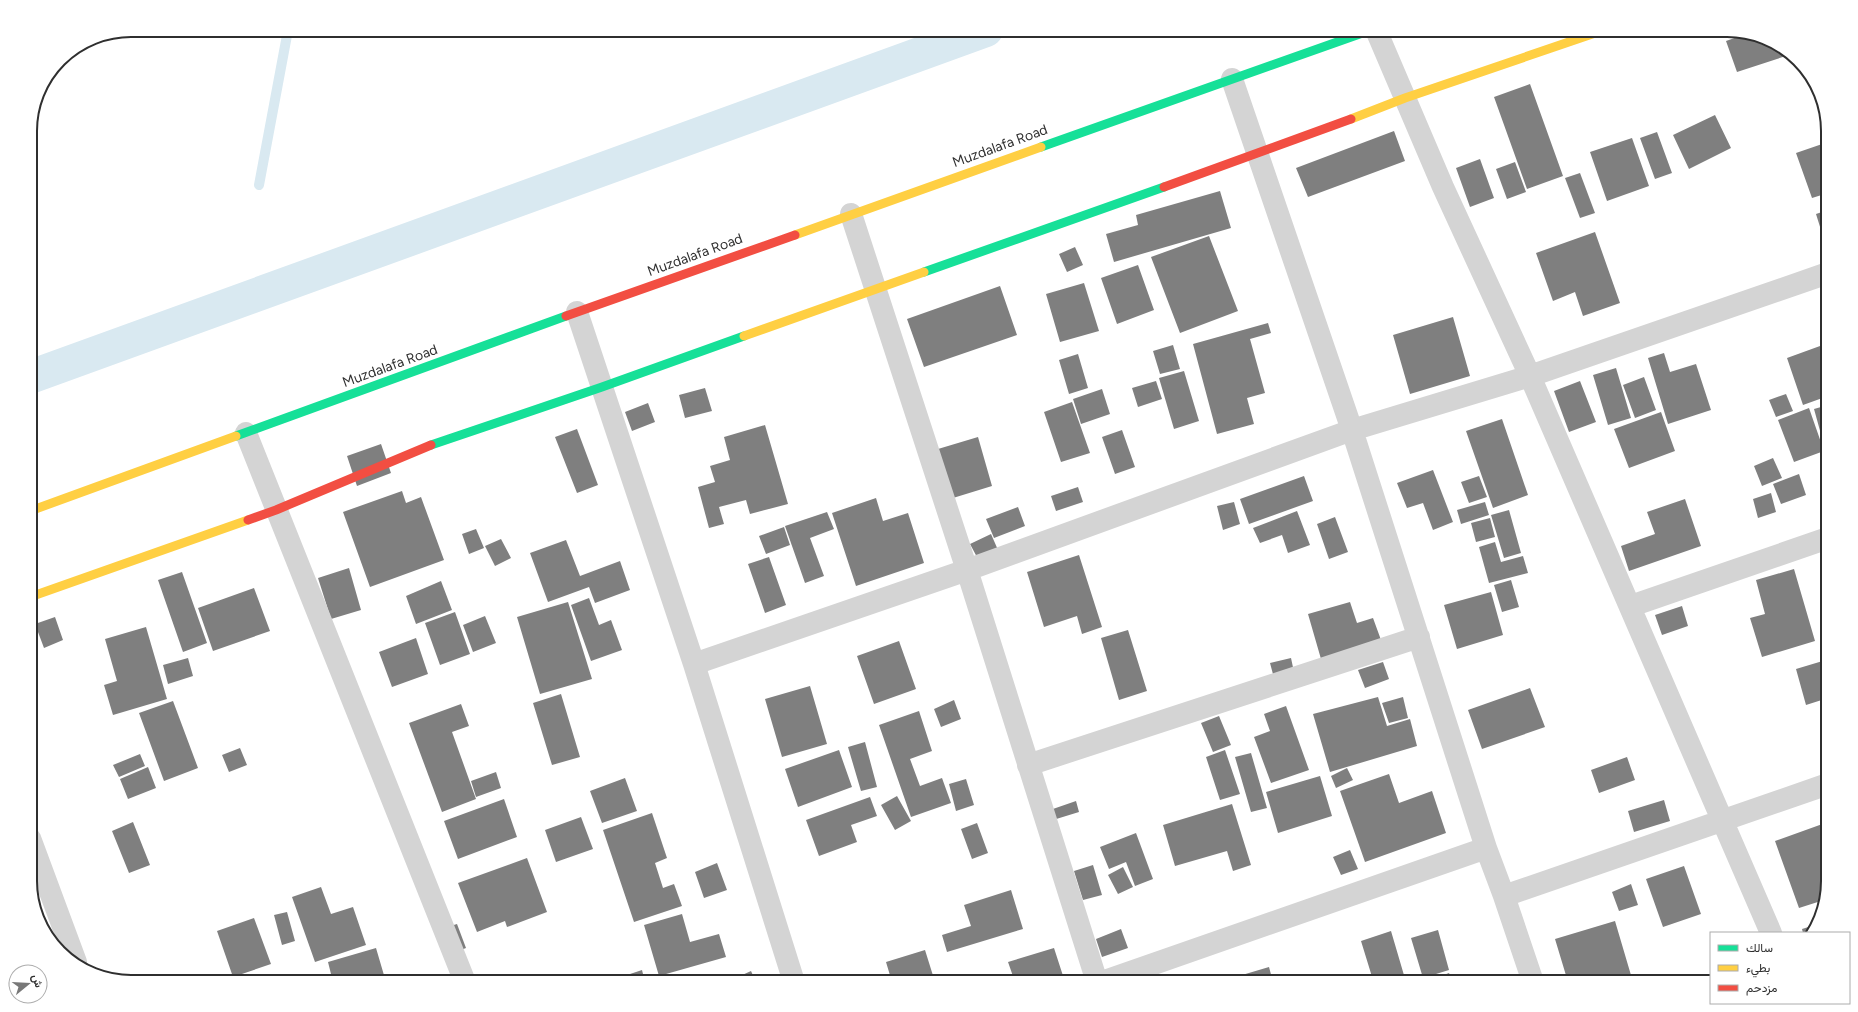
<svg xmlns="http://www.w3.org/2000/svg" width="1858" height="1012" font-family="Figtree,Vazirmatn,sans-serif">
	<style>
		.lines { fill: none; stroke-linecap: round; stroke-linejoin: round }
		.stream { stroke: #d9e9f1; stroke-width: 10 }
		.canal { stroke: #d9e9f1; stroke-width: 34 }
		.building { fill: #7f7f7f }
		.street { stroke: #d4d4d4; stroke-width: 22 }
		.fast { stroke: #16e098; stroke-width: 9 }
		.slow { stroke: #ffcf43; stroke-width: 9 }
		.jam { stroke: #f24e42; stroke-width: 9 }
		.labels { text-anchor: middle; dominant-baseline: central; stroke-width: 4; stroke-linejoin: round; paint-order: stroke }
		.street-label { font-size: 14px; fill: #2f2f2f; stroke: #fff }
		.rim { fill: none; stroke: #2f2f2f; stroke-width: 2 }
	</style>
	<rect width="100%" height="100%" fill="#fff"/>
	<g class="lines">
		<!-- stream -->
		<path class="stream" d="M259 185 288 30"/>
		<!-- canal -->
		<path class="canal" d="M30 377 986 30"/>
	</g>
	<!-- building -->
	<path class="building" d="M1722 30H1727L1736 32 1723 35Z
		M1746 34 1772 40 1789 55 1737 72 1726 41Z
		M1530 84 1563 176 1527 189 1494 97Z
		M1715 115 1731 148 1689 169 1673 135Z
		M1394 131 1405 161 1308 197 1296 168Z
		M1657 132 1672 173 1655 179 1640 138Z
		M1632 138 1649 186 1607 201 1590 152Z
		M1828 142V193L1812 198 1796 153Z
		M1480 159 1494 198 1470 207 1456 168Z
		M1515 162 1526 192 1507 199 1496 169Z
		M1580 173 1595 213 1580 218 1565 178Z
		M1220 191 1231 228 1114 262 1106 234 1138 225 1136 215Z
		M1828 210V245L1826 246 1816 214Z
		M1595 232 1620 303 1583 316 1575 292 1553 301 1536 253Z
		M1209 236 1238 311 1180 333 1151 257Z
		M1075 247 1083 265 1067 272 1059 254Z
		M1138 265 1154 310 1117 324 1101 278Z
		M1084 283 1099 331 1060 342 1046 294Z
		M1000 286 1017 335 924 367 907 319Z
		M1453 317 1470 376 1410 394 1393 335Z
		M1268 323 1271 333 1250 339 1265 393 1247 398 1254 424 1217 434 1193 344Z
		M1173 345 1180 369 1160 374 1153 351Z
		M1820 346 1828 367V396L1803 405 1787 358Z
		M1664 353 1670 372 1696 364 1711 410 1668 424 1648 358Z
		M1078 354 1088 388 1069 394 1059 360Z
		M1616 368 1631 418 1608 425 1593 375Z
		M1184 371 1199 421 1174 429 1159 378Z
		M1644 377 1656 410 1635 418 1623 385Z
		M1156 381 1162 399 1138 407 1132 388Z
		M1580 381 1596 422 1569 432 1554 391Z
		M705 388 712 411 685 418 679 395Z
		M1102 389 1110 414 1081 424 1073 399Z
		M1786 394 1793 411 1776 417 1769 400Z
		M1072 402 1090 453 1061 462 1044 412Z
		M648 403 655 422 632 431 625 412Z
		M1828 405V455L1827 456 1814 409Z
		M1809 408 1824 451 1794 462 1778 420Z
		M1661 412 1675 451 1629 468 1614 429Z
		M1502 419 1528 495 1493 508 1466 431Z
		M765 425 788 504 750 514 746 500 719 507 724 524 709 528 698 487 715 482 710 466 730 460 724 437Z
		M577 429 598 485 577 493 555 437Z
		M1122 430 1135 467 1115 474 1102 437Z
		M978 437 992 486 953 498 938 449Z
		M381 444 391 473 357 486 347 456Z
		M1773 458 1782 478 1762 486 1754 466Z
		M1433 470 1453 522 1433 530 1423 503 1407 508 1397 483Z
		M1799 474 1806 495 1781 504 1773 484Z
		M1304 476 1313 501 1249 524 1240 499Z
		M1479 476 1487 497 1469 503 1461 482Z
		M1078 487 1083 502 1056 511 1051 496Z
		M402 491 406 503 421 497 444 560 370 587 343 512Z
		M1771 493 1776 512 1758 518 1753 499Z
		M876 498 883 521 908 513 924 563 856 586 832 513Z
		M1685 499 1701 546 1629 571 1621 546 1655 534 1647 512Z
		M1234 502 1240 524 1223 530 1217 506Z
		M1485 502 1489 515 1461 524 1457 510Z
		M1018 507 1025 526 994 538 986 519Z
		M1509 510 1521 553 1504 558 1491 515Z
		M1297 511 1310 545 1288 553 1282 535 1260 543 1253 528Z
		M827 512 834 529 810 538 824 576 805 583 785 526Z
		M1335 517 1348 552 1329 559 1317 524Z
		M1490 518 1495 537 1476 542 1471 523Z
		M784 527 790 545 766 554 759 536Z
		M476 529 484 548 469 554 462 534Z
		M991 534 998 550 978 559 970 544Z
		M501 539 511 558 495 566 485 546Z
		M566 540 580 576 620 561 630 590 595 603 589 587 548 602 530 553Z
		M1495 542 1501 562 1523 556 1528 573 1489 583 1479 547Z
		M1079 555 1102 627 1082 634 1077 616 1044 627 1027 572Z
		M769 557 786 605 765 613 748 564Z
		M349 568 361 610 331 619 318 578Z
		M1794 569 1815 641 1762 657 1750 618 1765 614 1756 580Z
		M182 572 207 643 183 652 158 580Z
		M1511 580 1519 607 1502 612 1494 585Z
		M441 581 452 610 416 624 406 596Z
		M254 588 270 631 213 651 198 608Z
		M1491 592 1503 635 1457 649 1444 605Z
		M589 598 599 625 611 620 622 650 591 661 571 605Z
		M568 602 592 679 540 694 517 617Z
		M1350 602 1357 623 1373 618 1381 640 1321 659 1308 614Z
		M1682 606 1688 626 1662 635 1655 615Z
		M455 612 470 654 440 665 425 623Z
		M485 616 496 643 473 652 463 625Z
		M55 617 63 640 44 648 35 624Z
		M146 627 167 699 113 715 104 685 117 681 105 639Z
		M1128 630 1147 691 1119 700 1101 638Z
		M416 638 428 674 392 687 379 652Z
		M899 641 916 689 874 704 857 656Z
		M188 658 193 676 168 684 163 665Z
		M1291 658 1294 672 1274 678 1270 663Z
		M1826 660 1828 666V698L1806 705 1796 669Z
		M1383 662 1389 679 1365 688 1358 670Z
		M810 686 827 744 782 757 765 699Z
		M1530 688 1545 727 1482 749 1468 710Z
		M561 694 580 757 552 765 533 703Z
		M1378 697 1387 726 1410 719 1417 746 1330 772 1313 714Z
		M1403 697 1408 718 1389 723 1382 703Z
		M954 700 961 719 941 727 934 709Z
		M173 701 198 768 164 781 139 713Z
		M461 704 469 726 452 732 476 799 442 812 409 723Z
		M1286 706 1309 770 1271 783 1254 737 1270 731 1264 714Z
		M919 711 932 751 910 759 920 786 942 778 951 803 911 817 879 725Z
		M1219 716 1231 745 1213 752 1201 723Z
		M865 742 877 787 861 791 848 747Z
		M240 748 247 765 229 772 222 755Z
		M839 750 852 787 798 807 785 769Z
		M1225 750 1240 794 1220 800 1206 757Z
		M1251 753 1267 808 1251 812 1235 757Z
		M140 754 145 766 119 777 113 765Z
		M1627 757 1635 780 1599 793 1591 770Z
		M148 767 156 788 128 799 120 779Z
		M1347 768 1353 780 1336 788 1331 776Z
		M496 772 501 788 476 797 471 781Z
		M1389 774 1399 803 1432 791 1446 833 1365 862 1340 791Z
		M1320 776 1332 816 1278 833 1266 792Z
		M625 778 637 811 602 823 590 791Z
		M966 779 974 805 956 811 949 784Z
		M897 796 911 821 895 830 881 805Z
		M870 797 877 816 851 825 857 842 819 856 806 820Z
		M504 799 517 837 458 859 444 821Z
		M1664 800 1670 821 1634 832 1628 811Z
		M1076 801 1079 812 1053 820 1050 810Z
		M1232 804 1251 865 1233 871 1227 851 1175 866 1163 825Z
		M652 813 667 858 655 863 663 888 674 884 682 906 634 922 603 830Z
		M581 817 593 849 556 862 545 830Z
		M133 822 150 865 129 873 112 831Z
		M1828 822V881L1824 900 1799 908 1775 841Z
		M977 823 988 853 972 859 961 829Z
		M1136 833 1153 879 1135 886 1126 862 1109 869 1100 847Z
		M1350 850 1358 869 1341 875 1333 857Z
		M527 858 547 912 507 927 505 921 477 932 458 883Z
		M717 863 727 890 704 898 695 872Z
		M1093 865 1102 895 1083 900 1074 871Z
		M1684 866 1701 914 1663 927 1646 879Z
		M1123 867 1133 887 1118 894 1108 875Z
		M1631 884 1638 905 1619 911 1612 892Z
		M321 887 331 914 353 907 366 945 315 962 292 897Z
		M1011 890 1023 929 947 952 942 935 971 926 964 905Z
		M287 912 295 941 282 945 274 915Z
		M682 914 690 942 719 934 726 957 659 976 644 925Z
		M254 918 271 964 233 977 217 931Z
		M1615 921 1633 982H1568L1555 939Z
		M457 924 466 948 453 953 444 928Z
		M1818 924 1811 933H1803L1802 929Z
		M1121 929 1128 948 1102 957 1096 939Z
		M1438 930 1449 970 1423 978 1411 938Z
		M1391 931 1406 982H1377L1376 980H1373L1361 941Z
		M376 948 386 982H333L328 962Z
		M1054 948 1065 982H1015L1008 962Z
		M925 950 935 982H892L886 962Z
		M1269 967 1273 982H1234L1232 978Z
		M642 970 645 982H622L621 977Z
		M751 971 756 982H727Z
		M1449 973 1453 982H1425Z
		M1709 978 1710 982H1698Z"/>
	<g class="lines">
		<!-- street -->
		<path class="street" d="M1376 30 1443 187 1530 376 1771 933
			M1232 79 1352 430 1486 848 1504 896 1533 982
			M851 214 967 570 1097 982
			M577 312 694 664 794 982
			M246 433 465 982
			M1631 606 1828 538
			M694 664 967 570 1352 430 1530 376 1828 273
			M1028 765 1419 637
			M30 838 76 962
			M1504 896 1828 784
			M1102 982 1486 848"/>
		<!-- fast -->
		<path class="fast" d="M1041 147 1371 30
			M924 272 1164 187
			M236 436 566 316
			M431 445 602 387 744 336"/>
		<!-- slow -->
		<path class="slow" d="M1351 119 1405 98 1604 30
			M795 235 1041 147
			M744 336 924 272
			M30 511 236 436
			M30 597 248 520"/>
		<!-- jam -->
		<path class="jam" d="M1164 187 1351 119
			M566 316 795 235
			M248 520 276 510 431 445"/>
	</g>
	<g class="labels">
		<!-- street labels -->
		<g class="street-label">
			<text transform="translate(1000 146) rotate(-20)">Muzdalafa Road</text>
			<text transform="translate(695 255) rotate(-20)">Muzdalafa Road</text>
			<text transform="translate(390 366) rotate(-20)">Muzdalafa Road</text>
		</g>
	</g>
	<!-- crop -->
	<path d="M0 0H1858V1012H0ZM131 37H1727A94 94 0 0 1 1821 131V881A94 94 0 0 1 1727 975H131A94 94 0 0 1 37 881V131A94 94 0 0 1 131 37Z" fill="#fff" fill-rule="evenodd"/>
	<path class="rim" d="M131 37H1727A94 94 0 0 1 1821 131V881A94 94 0 0 1 1727 975H131A94 94 0 0 1 37 881V131A94 94 0 0 1 131 37Z"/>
	<!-- legend -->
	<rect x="1710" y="932" width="140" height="72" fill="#ffffff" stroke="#acacac"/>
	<rect x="1718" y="945" width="20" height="6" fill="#16e098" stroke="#acacac"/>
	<text x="1746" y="952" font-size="12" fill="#2f2f2f">سالك</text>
	<rect x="1718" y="965" width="20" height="6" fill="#ffcf43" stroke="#acacac"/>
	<text x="1746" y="972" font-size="12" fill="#2f2f2f">بطيء</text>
	<rect x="1718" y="985" width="20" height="6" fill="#f24e42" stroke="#acacac"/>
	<text x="1746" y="992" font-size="12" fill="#2f2f2f">مزدحم</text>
	<!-- north arrow -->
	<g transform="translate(28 984) rotate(72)"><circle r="19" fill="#ffffff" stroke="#acacac"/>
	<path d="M0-3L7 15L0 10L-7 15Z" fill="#787878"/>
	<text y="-6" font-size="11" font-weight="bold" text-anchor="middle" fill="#2f2f2f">ش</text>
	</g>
</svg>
